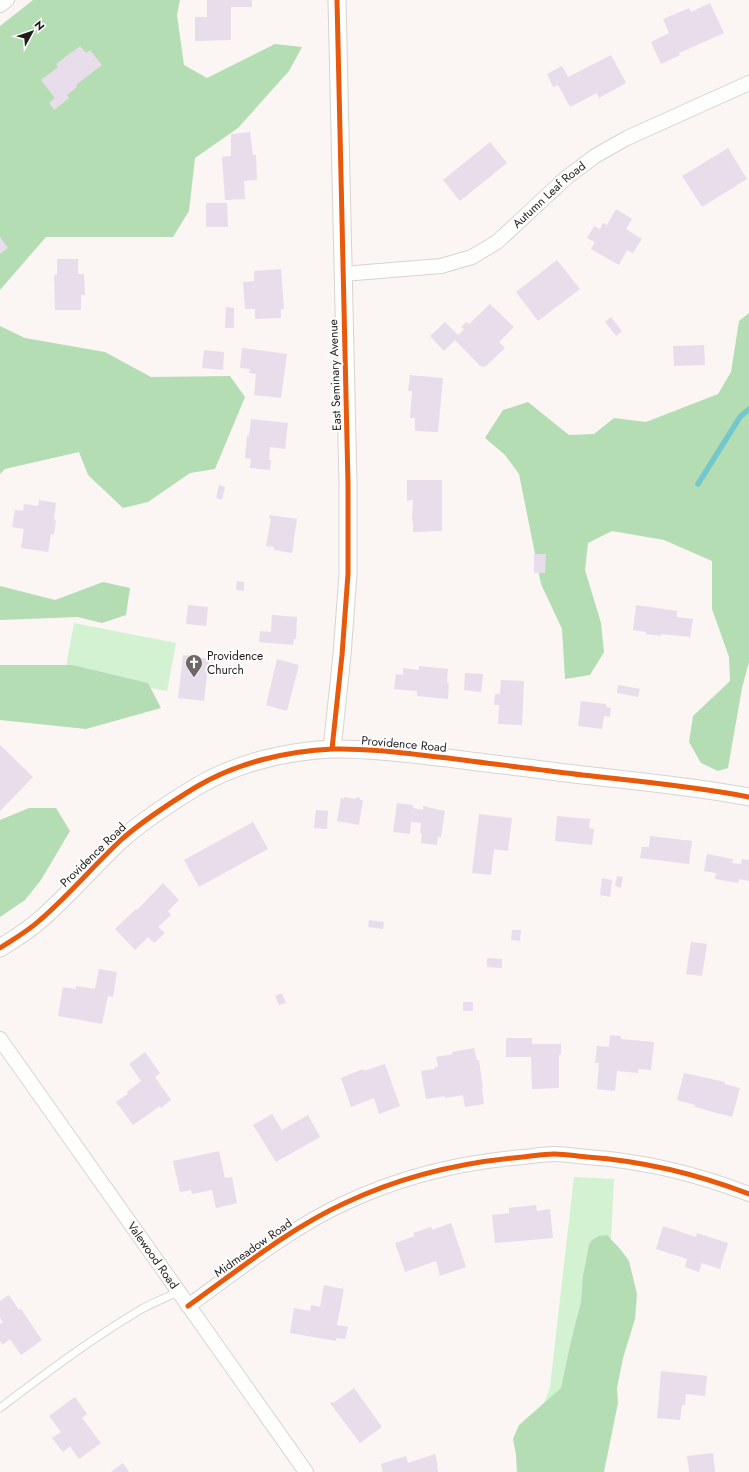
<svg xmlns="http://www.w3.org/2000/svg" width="749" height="1472" font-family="Jost,sans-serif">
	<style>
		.green { fill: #d3f2d1 }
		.forest { fill: #b5ddb4 }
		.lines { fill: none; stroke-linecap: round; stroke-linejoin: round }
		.stream { stroke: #75c7ce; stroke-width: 5.5 }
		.building { fill: #e8ddeb }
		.service-casing { stroke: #d8d3d1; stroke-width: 9 }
		.minor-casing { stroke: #d8d3d1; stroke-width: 16 }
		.tertiary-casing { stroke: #d8d3d1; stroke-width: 19 }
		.service { stroke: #fefefd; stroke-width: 7 }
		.minor { stroke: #fefefd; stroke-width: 14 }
		.tertiary { stroke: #fefefd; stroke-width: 17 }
		.cycleway-casing { stroke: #fff; stroke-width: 8 }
		.cycleway { stroke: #e8590c; stroke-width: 5 }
		.labels { text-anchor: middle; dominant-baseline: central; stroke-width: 4; stroke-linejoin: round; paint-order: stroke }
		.street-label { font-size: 12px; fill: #201c1b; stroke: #fff }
		.poi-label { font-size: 12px; fill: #201c1b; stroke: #fff; text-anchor: start }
	</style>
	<rect width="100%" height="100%" fill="#fbf5f4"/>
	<!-- green -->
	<path class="green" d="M74 623 176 643 167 691 65 672Z
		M574 1177 614 1179 604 1377 536 1472 539 1417 550 1387Z"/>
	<!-- forest -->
	<path class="forest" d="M33 0H180L177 15 184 65 207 78 275 44 302 47 289 71 238 128 195 158 189 211 173 237H46L0 290V26Z
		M749 313V662L742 688 728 768 718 771 701 763 689 742 693 716 730 681 729 657 712 609V561L664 540 612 531 588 543 585 570 601 623 604 652 590 675 565 679 562 629 541 584 519 474 505 455 485 438 503 410 528 402 569 435 594 434 614 418 646 422 718 394 731 372 739 321Z
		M0 326 25 338 105 352 151 377 230 376 245 397 215 469 190 473 148 502 123 508 88 475 79 452 5 469 0 474Z
		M103 582 130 588 126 615 102 623 78 617 0 620V586L55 600Z
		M0 665H72L148 683 161 708 86 729 0 720Z
		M29 808H56L70 831 41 880 25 900 0 917V820Z
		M607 1235 621 1250 629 1261 637 1294 635 1319 623 1358 617 1388 618 1403 604 1472H517L516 1455 513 1439 519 1425 561 1388 571 1341 581 1302 583 1276 589 1245 592 1240 599 1236Z"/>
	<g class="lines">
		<!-- stream -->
		<path class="stream" d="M698 484 740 417 749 409"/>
	</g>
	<!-- building -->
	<path class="building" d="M207 0H252V7H231V40L195 41V17H207Z
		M710 3 724 33 679 53 680 55 661 64 651 42 669 33 663 19 689 8 691 12Z
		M80 46 86 53 90 50 102 65 76 85 77 87 67 95 69 98 54 110 49 103 55 98 41 80 58 67 56 64Z
		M611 55 626 83 599 98 597 93 570 107 558 85 553 87 547 74 562 66 568 77Z
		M250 132 253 155H256L257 180 244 181 245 199 225 200 222 157 231 156V134Z
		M490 142 507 163 460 201 443 180Z
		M728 148 747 179 702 207 682 176Z
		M206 203H227L228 227H206Z
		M616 209 632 219 626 229 642 239 633 253 627 250 619 265 591 249 595 242 587 238 594 226 600 229 603 223 607 225Z
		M0 237 8 248 0 254Z
		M57 259H78V274H84L85 295H81V310H55L54 275H57Z
		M557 260 580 289 538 321 516 292Z
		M281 269 284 309H281V318L255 319V309H245L243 282 254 281V271Z
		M490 304 514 327 499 342 505 348 485 367 480 366 455 340 444 351 430 336 445 322 458 335 464 329 461 327 466 322 469 324Z
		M226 307 234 308V328H225Z
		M611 317 622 331 616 336 605 322Z
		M704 345 705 365 674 366 673 346Z
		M242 348 287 354 281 398 254 395 256 374 249 373 250 369 240 368Z
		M204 350 224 352 223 370 202 368Z
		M410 375 443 378 438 432 415 431V418H410L412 391H408Z
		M251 419 288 423 285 449 270 447 269 460H271L270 470 250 468 251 459 245 458 247 436H249Z
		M407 480H442V531L413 532V521H412L413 500 407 501Z
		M219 485 225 487 222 500 216 498Z
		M39 500 56 503 54 519 56 520 54 535 51 534 48 552 21 548 24 529 12 527 15 510 23 511 24 504 38 506Z
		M270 515 297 519 292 553 274 550V547L266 546 271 519 269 518Z
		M534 554H546L545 573H534Z
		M237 581 244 582V591L236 590Z
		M188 605 208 607 206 626 186 624Z
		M636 605 677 611V617L693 619 690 637 661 634V636L646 634V632L633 630Z
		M272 615 297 617 296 639H294L293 645 259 642 260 631 271 632Z
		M183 655 209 659 204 701 178 698Z
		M277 659 299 665 287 711 266 705Z
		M419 666 448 669 447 683H449L448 699 417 696V691L394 689 396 674 403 675V668L419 670Z
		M465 673 483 674 481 692 464 690Z
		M501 680 524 681 522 725 498 724 499 705H494L495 694H500Z
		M618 685 640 689 638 697 617 693Z
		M581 701 606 704V707L611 708 610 717 604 716 602 729 578 726Z
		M0 745 33 777 0 811Z
		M344 797 356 799V797L360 798V800H363L359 825 337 821 341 798 344 799Z
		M397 803 413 805V808L423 810V806L445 811 441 837H438L437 845 421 843 422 834 420 833 421 823 411 822 410 834 393 832Z
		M316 810 328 811 327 829 314 828Z
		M479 814 512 818 508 851 494 849 491 875 472 873Z
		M557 816 590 819 589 828 594 829 592 845 555 841Z
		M253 822 268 849 199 887 184 860Z
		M650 836 692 841 689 864 640 858 642 847H649Z
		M707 854 733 859 732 863 741 864 742 859 749 860V881L739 879 738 883 715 879 716 873 704 871Z
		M617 876 623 877 621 888 615 886Z
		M602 878 612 880 610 897 600 895Z
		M163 883 179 900 168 911 171 915 158 927 165 933 154 943 148 937 135 950 115 929 136 909 137 910Z
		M369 920 384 922 383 929 368 927Z
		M512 930H521L520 941 511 940Z
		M691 942 707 944 702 976 686 974Z
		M487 958 502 959V968L487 967Z
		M99 969 117 972 113 997 108 996 102 1024 58 1016 63 987 76 989V986L95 989Z
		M282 993 286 1003 279 1005 275 996Z
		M463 1002H473V1011H463Z
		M610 1035 621 1036V1039L654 1042 651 1070 638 1069V1073L617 1071 615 1091 597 1089 599 1063H595L597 1046 609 1047Z
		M506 1038H532V1044H561V1055H559V1088L532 1089 531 1057H506Z
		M474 1048 477 1060H479L483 1088H482L484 1104 465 1107 463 1095 445 1098V1096L426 1099 421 1071 435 1069V1067H438L436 1057 453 1054 452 1052Z
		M145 1052 160 1073 155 1077 171 1100 161 1108 160 1106 133 1125 116 1102 128 1094 127 1092 141 1081 129 1064Z
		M385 1064 400 1106 379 1114 374 1098 351 1107 341 1078 363 1069 364 1071Z
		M684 1073 725 1082V1084L740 1088 732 1117 695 1107V1105L677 1100Z
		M272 1114 282 1130 308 1115 320 1137 276 1162 253 1125Z
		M219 1151 225 1178 232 1177 237 1203 216 1208 212 1190 192 1194 191 1190 180 1192 173 1161Z
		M536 1205 537 1211 550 1209 553 1238 495 1243 492 1215 509 1213V1208Z
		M451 1223 466 1267 440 1276 436 1261 405 1272 395 1243 415 1236 413 1233 431 1227 432 1230Z
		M663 1226 696 1237 697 1233 728 1243 720 1269 702 1263 699 1272 685 1267 687 1259 656 1249Z
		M324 1285 344 1289 337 1325 348 1327 345 1339 336 1338V1341L290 1333 294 1308 310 1311 311 1305 320 1307Z
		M9 1295 19 1310 21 1309 42 1340 21 1355 10 1339 2 1345 0 1341V1324L3 1322 0 1318V1301Z
		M661 1371 707 1376 705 1396 686 1394 685 1405H682L680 1420 657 1418Z
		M354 1388 382 1427 360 1443 330 1403 332 1402 333 1403Z
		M75 1397 87 1414 82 1418 101 1443 79 1459 70 1446 63 1452 52 1438 61 1432 49 1416Z
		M713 1453 715 1472H689L687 1456Z
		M435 1454 438 1466H437L438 1472H383L381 1464 406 1456 408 1463Z
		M123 1463 129 1472H111Z"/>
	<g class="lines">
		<defs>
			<path id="service" d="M0 1408C45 1374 91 1339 140 1310 152 1303 165 1298 178 1292"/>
			<g id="minor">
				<path d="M0 5 7 0"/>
				<path id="s1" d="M343 274 441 266 472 257 497 242 566 178 595 156 627 138 749 83"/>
				<path id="s2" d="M0 1039 306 1472"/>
				<path d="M188 1306C237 1271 290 1228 345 1203 400 1177 463 1162 523 1157 533 1156 544 1154 554 1154 565 1154 576 1156 587 1157 643 1161 697 1174 749 1194"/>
			</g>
			<path id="tertiary" d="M332 749 342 655 348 574V484L337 0
				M0 948C14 939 28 931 40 920 69 895 94 865 122 839 145 819 170 803 196 787 236 763 286 751 333 749 371 748 410 754 448 758 484 763 521 767 558 772 621 780 687 785 749 797"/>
		</defs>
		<!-- service casing -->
		<use href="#service" class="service-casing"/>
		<!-- minor casing -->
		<use href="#minor" class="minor-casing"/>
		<!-- tertiary casing -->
		<use href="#tertiary" class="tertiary-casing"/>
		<!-- service -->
		<use href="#service" class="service"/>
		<!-- minor -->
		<use href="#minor" class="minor"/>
		<!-- tertiary -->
		<use href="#tertiary" class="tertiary"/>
		<defs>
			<path id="cycleway" d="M332 749 342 655 348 574V484L337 0
				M0 948C14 939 28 931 40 920 69 895 94 865 122 839 145 819 170 803 196 787 236 763 286 751 333 749 371 748 410 754 448 758 484 763 521 767 558 772 621 780 687 785 749 797
				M188 1306C237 1271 290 1228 345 1203 400 1177 463 1162 523 1157 533 1156 544 1154 554 1154 565 1154 576 1156 587 1157 643 1161 697 1174 749 1194"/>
		</defs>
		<!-- cycleway casing -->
		<use href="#cycleway" class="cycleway-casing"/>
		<!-- cycleway -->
		<use href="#cycleway" class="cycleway"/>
	</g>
	<!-- icons -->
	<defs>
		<symbol id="church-pin" viewBox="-11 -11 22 30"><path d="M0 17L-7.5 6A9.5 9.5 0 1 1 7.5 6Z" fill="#6d6867" stroke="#fff"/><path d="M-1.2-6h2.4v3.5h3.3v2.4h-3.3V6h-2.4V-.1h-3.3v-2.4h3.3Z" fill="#fff"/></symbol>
	</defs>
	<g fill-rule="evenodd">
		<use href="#church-pin" x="184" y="653" width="20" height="27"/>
	</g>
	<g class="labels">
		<!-- street labels -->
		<g class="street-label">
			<text stroke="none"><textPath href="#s1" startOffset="230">Autumn Leaf Road</textPath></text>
			<text transform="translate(335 375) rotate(-92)">East Seminary Avenue</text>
			<text transform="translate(404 744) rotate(5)">Providence Road</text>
			<text transform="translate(93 855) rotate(-44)">Providence Road</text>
			<text transform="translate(253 1248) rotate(-35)">Midmeadow Road</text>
			<text stroke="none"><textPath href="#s2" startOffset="265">Valewood Road</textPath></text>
		</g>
		<!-- poi labels -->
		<g class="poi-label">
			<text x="207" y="656">Providence<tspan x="207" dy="14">Church</tspan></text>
		</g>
	</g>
	<!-- north arrow -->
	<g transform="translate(32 32) rotate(50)" stroke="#ffffff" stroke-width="3" paint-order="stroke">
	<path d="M0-3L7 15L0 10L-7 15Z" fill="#201c1b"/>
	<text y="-6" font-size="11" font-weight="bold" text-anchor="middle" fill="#201c1b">N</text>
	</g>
</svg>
